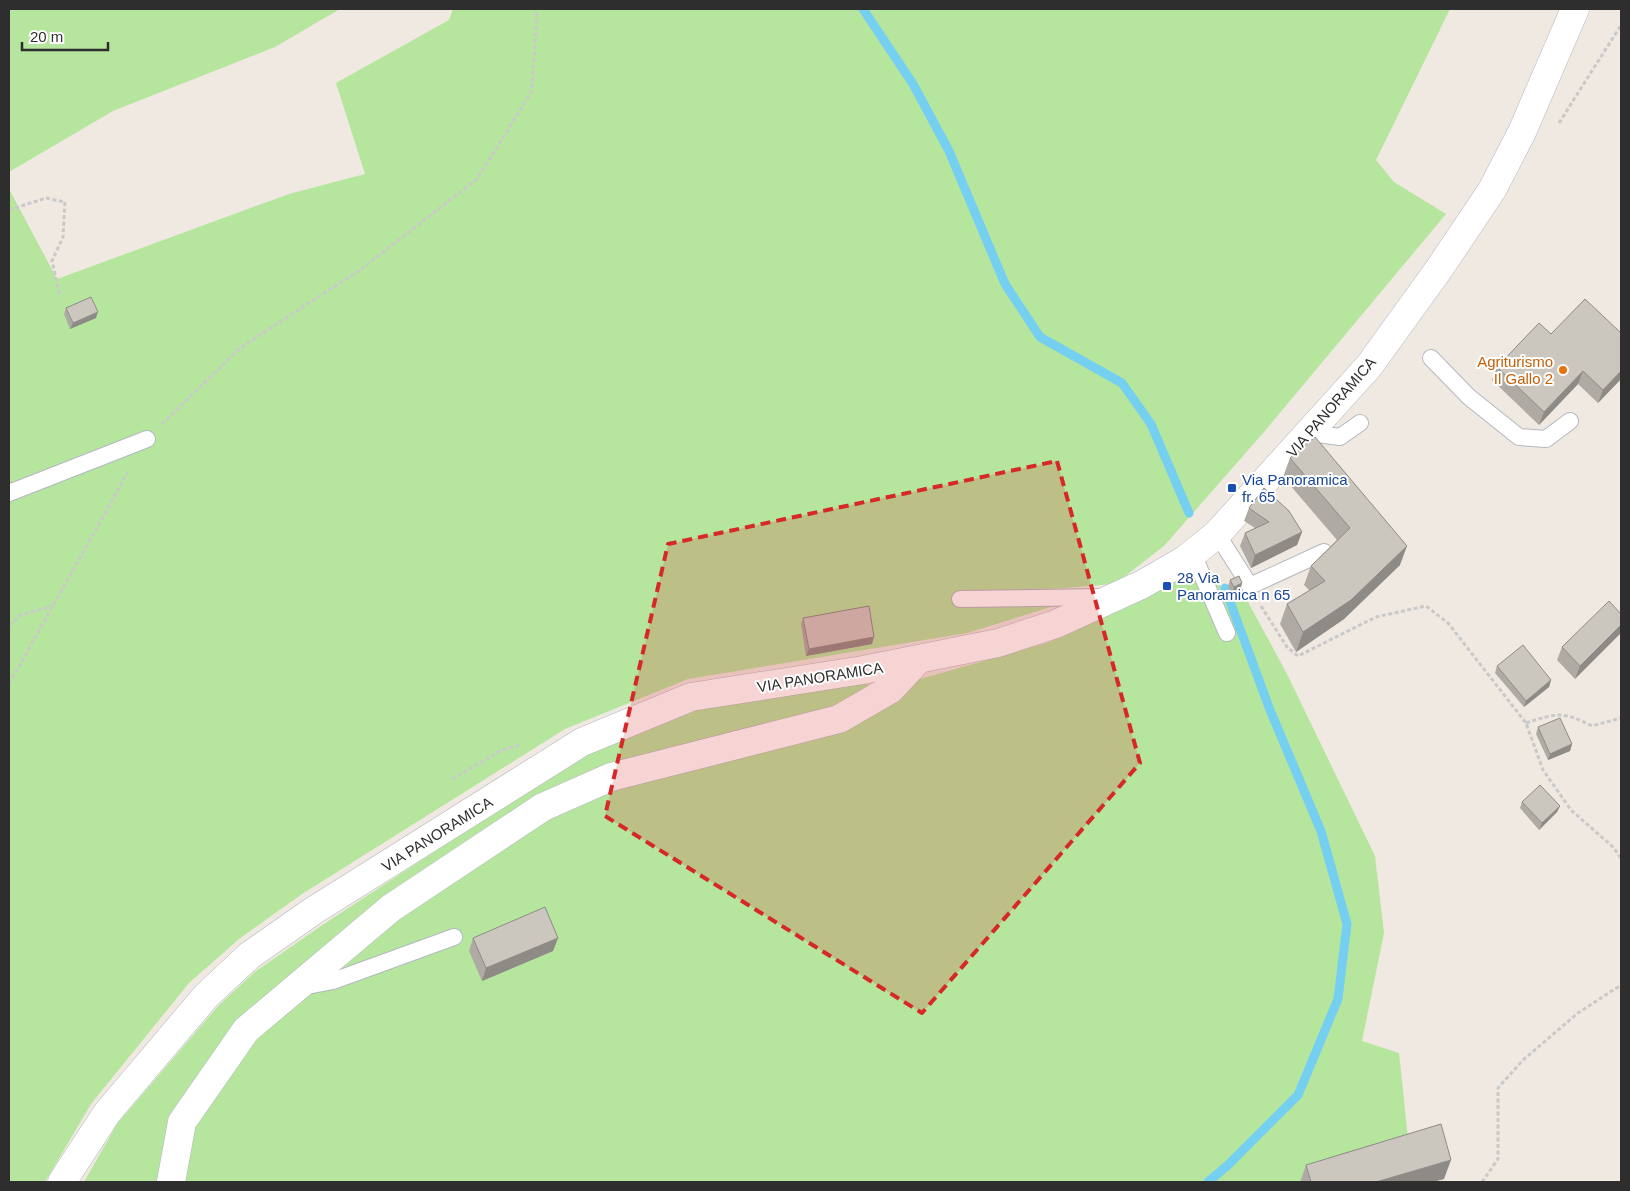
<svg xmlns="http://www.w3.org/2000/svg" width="1630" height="1191" font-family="Arial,sans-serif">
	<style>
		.green { fill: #b6e59e }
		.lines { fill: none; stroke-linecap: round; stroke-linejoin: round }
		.stream { stroke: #75cff0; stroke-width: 9 }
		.service-casing { stroke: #b4b7c1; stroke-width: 18 }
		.minor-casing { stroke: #b4b7c1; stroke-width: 29 }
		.tertiary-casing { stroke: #b4b7c1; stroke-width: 29 }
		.path { stroke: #c9c9c9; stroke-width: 3; stroke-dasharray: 4 2.5; stroke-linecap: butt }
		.service { stroke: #fff; stroke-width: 16 }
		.minor { stroke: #fff; stroke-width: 28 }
		.tertiary { stroke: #fff; stroke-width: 28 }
		.wall { fill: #afaba4 }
		.shaded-wall { fill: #8e8b86 }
		.building { fill: #cbc7bf; stroke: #8e8b86 }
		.marked { fill: #d62828; fill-opacity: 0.2; stroke: #d62828; stroke-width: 4; stroke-dasharray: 10 6; stroke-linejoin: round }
		.food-dot { fill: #e8710a; stroke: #fff; stroke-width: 2 }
		.transit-dot { fill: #1a4fb4; stroke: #fff; stroke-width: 2 }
		.labels { text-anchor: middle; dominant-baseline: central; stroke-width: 4; stroke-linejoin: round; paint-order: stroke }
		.food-label { font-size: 15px; fill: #c56008; stroke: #fff; text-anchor: end }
		.street-label { font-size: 15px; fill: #2e2e2e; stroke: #fff }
		.transit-label { font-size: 15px; fill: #164399; stroke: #fff; text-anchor: start }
	</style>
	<rect width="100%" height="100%" fill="#efe9e1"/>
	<!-- green -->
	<path class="green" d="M9 9H340L275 47 113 111 9 172Z
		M453 9H1450L1376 160 1394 182 1446 214 1264 432 1164 546 1115 584 1049 589 1051 607 967 633 688 679 565 729 302 894 239 939 189 983 91 1104 45 1182H9V189L57 279 289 194 365 174 336 83 449 20Z
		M1193 572 1212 579 1229 593 1248 602 1287 674 1375 856 1384 933 1362 1041 1399 1053 1408 1138 1298 1182H84L117 1124 219 1005 256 971 321 926 577 758 698 710 867 683 877 705 920 679 1047 643 1125 608Z"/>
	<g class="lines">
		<!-- stream -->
		<path class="stream" d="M863 9 913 84 949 151 1005 284 1040 337 1122 383 1151 424 1189 513
			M1208 1182 1228 1165 1298 1095 1338 999 1347 924 1321 831 1270 710 1225 588"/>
		<defs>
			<path id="service" d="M1431 358 1469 397 1519 437 1546 439 1570 421
				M1309 433 1340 437 1360 423
				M9 493 147 439
				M1217 534 1250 586 1324 552
				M1193 554 1227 633
				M960 599 1103 597
				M302 987 333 981 454 937"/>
			<path id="minor" d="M171 1182 182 1122 246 1030 391 908 543 807 611 777 839 719 891 689 917 661"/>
			<path id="tertiary" d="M62 1182 107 1113 206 996 250 955 313 911 582 742 691 697 863 670 998 643 1056 624 1143 584 1186 559 1217 534 1369 366 1439 269 1492 190 1522 132 1575 9"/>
		</defs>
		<!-- service casing -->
		<use href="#service" class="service-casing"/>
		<!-- minor casing -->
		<use href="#minor" class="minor-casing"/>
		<!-- tertiary casing -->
		<use href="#tertiary" class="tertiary-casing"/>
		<!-- path -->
		<path class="path" d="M1559 123 1621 25
			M9 210 46 198 65 202 63 237 52 261 60 296
			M162 424 240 348 360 270 477 179 532 91 537 9
			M1261 606 1287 647 1298 656 1376 617 1426 606 1448 623 1526 723 1543 770 1571 810 1613 847 1621 858
			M9 625 21 615 52 606
			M9 684 128 472
			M1526 723C1557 713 1563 711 1592 726L1621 718
			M452 779 502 750 520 745
			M1482 1182 1498 1159V1088L1523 1060 1578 1013 1621 985"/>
		<!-- service -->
		<use href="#service" class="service"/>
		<!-- minor -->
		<use href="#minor" class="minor"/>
		<!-- tertiary -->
		<use href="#tertiary" class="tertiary"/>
	</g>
	<!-- wall -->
	<path class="wall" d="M66 308 96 318 70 329 64 314Z
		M1551 334 1621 379 1598 403 1578 384 1539 425 1492 380 1497 367Z
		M1290 458 1400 565 1344 619 1296 652 1280 624 1287 604 1310 591 1304 585 1311 566 1337 540 1283 477Z
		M1249 508 1302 532 1297 545 1251 568 1240 546 1245 533 1255 528 1244 521Z
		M1230 580 1242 583 1240 590 1232 594 1228 587Z
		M1621 614 1575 679 1557 660 1562 647Z
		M803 618 872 644 806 656 801 624Z
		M1497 666 1551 680 1549 687 1524 707 1495 673Z
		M1538 727 1572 744 1570 751 1548 760 1536 734Z
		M1522 802 1560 806 1557 812 1539 830 1520 808Z
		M473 938H558L553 951 482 981 469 951Z
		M1306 1165 1444 1179 1432 1182H1300Z"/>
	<!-- shaded-wall -->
	<path class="shaded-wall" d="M98 312 96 318 70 329 73 323Z
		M1583 371 1578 384 1539 425 1544 412Z
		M1621 371V379L1598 403 1603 390Z
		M1302 532 1297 545 1251 568 1255 555Z
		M1407 546 1400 565 1344 619 1296 652 1303 632Z
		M1242 583 1240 590 1232 594 1234 587Z
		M1621 625V633L1575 679 1580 666Z
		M874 637 872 644 806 656 809 649Z
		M1551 680 1549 687 1524 707 1526 701Z
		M1572 744 1570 751 1548 760 1550 754Z
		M1560 806 1557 812 1539 830 1542 823Z
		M558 938 553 951 482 981 486 968Z
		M1451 1160 1444 1179 1432 1182H1376Z"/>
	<!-- building -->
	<path class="building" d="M91 297 98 312 73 323 66 308Z
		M1585 299 1621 333V371L1603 390 1583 371 1544 412 1497 367 1539 323 1551 334Z
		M1315 437 1407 546 1351 600 1303 632 1287 604 1325 581 1311 566 1350 528 1290 458Z
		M1264 488 1289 511 1302 532 1255 555 1245 533 1269 522 1249 508Z
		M1239 576 1242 583 1234 587 1230 580Z
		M1609 601 1621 614V625L1580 666 1562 647Z
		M869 606 874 637 809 649 803 618Z
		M1523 645 1551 680 1526 701 1497 666Z
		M1560 718 1572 744 1550 754 1538 727Z
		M1540 785 1560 806 1542 823 1522 802Z
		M545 907 558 938 486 968 473 938Z
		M1441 1124 1451 1160 1376 1182H1311L1306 1165Z"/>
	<!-- marked area -->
	<path class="marked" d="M1057 461 1140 763 922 1013 605 816 668 544Z"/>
	<!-- markers -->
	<circle class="food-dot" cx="1563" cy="370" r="5"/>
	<g class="transit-dot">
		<rect x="1227" y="483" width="10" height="10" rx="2.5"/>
		<rect x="1162" y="581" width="10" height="10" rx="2.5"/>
	</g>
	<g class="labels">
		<!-- food labels -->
		<g class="food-label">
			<text x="1553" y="361">Agriturismo<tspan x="1553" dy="17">Il Gallo 2</tspan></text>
		</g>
		<!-- street labels -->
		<g class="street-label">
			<text transform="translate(1331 407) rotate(-49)">VIA PANORAMICA</text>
			<text transform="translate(820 677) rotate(-9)">VIA PANORAMICA</text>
			<text transform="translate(437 834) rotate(-32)">VIA PANORAMICA</text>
		</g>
		<!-- transit labels -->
		<g class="transit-label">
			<text x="1242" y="479">Via Panoramica<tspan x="1242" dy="17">fr. 65</tspan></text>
			<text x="1177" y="577">28 Via<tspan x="1177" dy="17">Panoramica n 65</tspan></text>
		</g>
	</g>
	<!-- border -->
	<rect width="1630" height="1191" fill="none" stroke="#2e2e2e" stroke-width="20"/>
	<!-- scale -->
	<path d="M22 42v8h86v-8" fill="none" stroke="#2e2e2e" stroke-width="2.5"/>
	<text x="30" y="42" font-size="15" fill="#2e2e2e" stroke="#ffffff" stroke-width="4" paint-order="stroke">20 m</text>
</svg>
